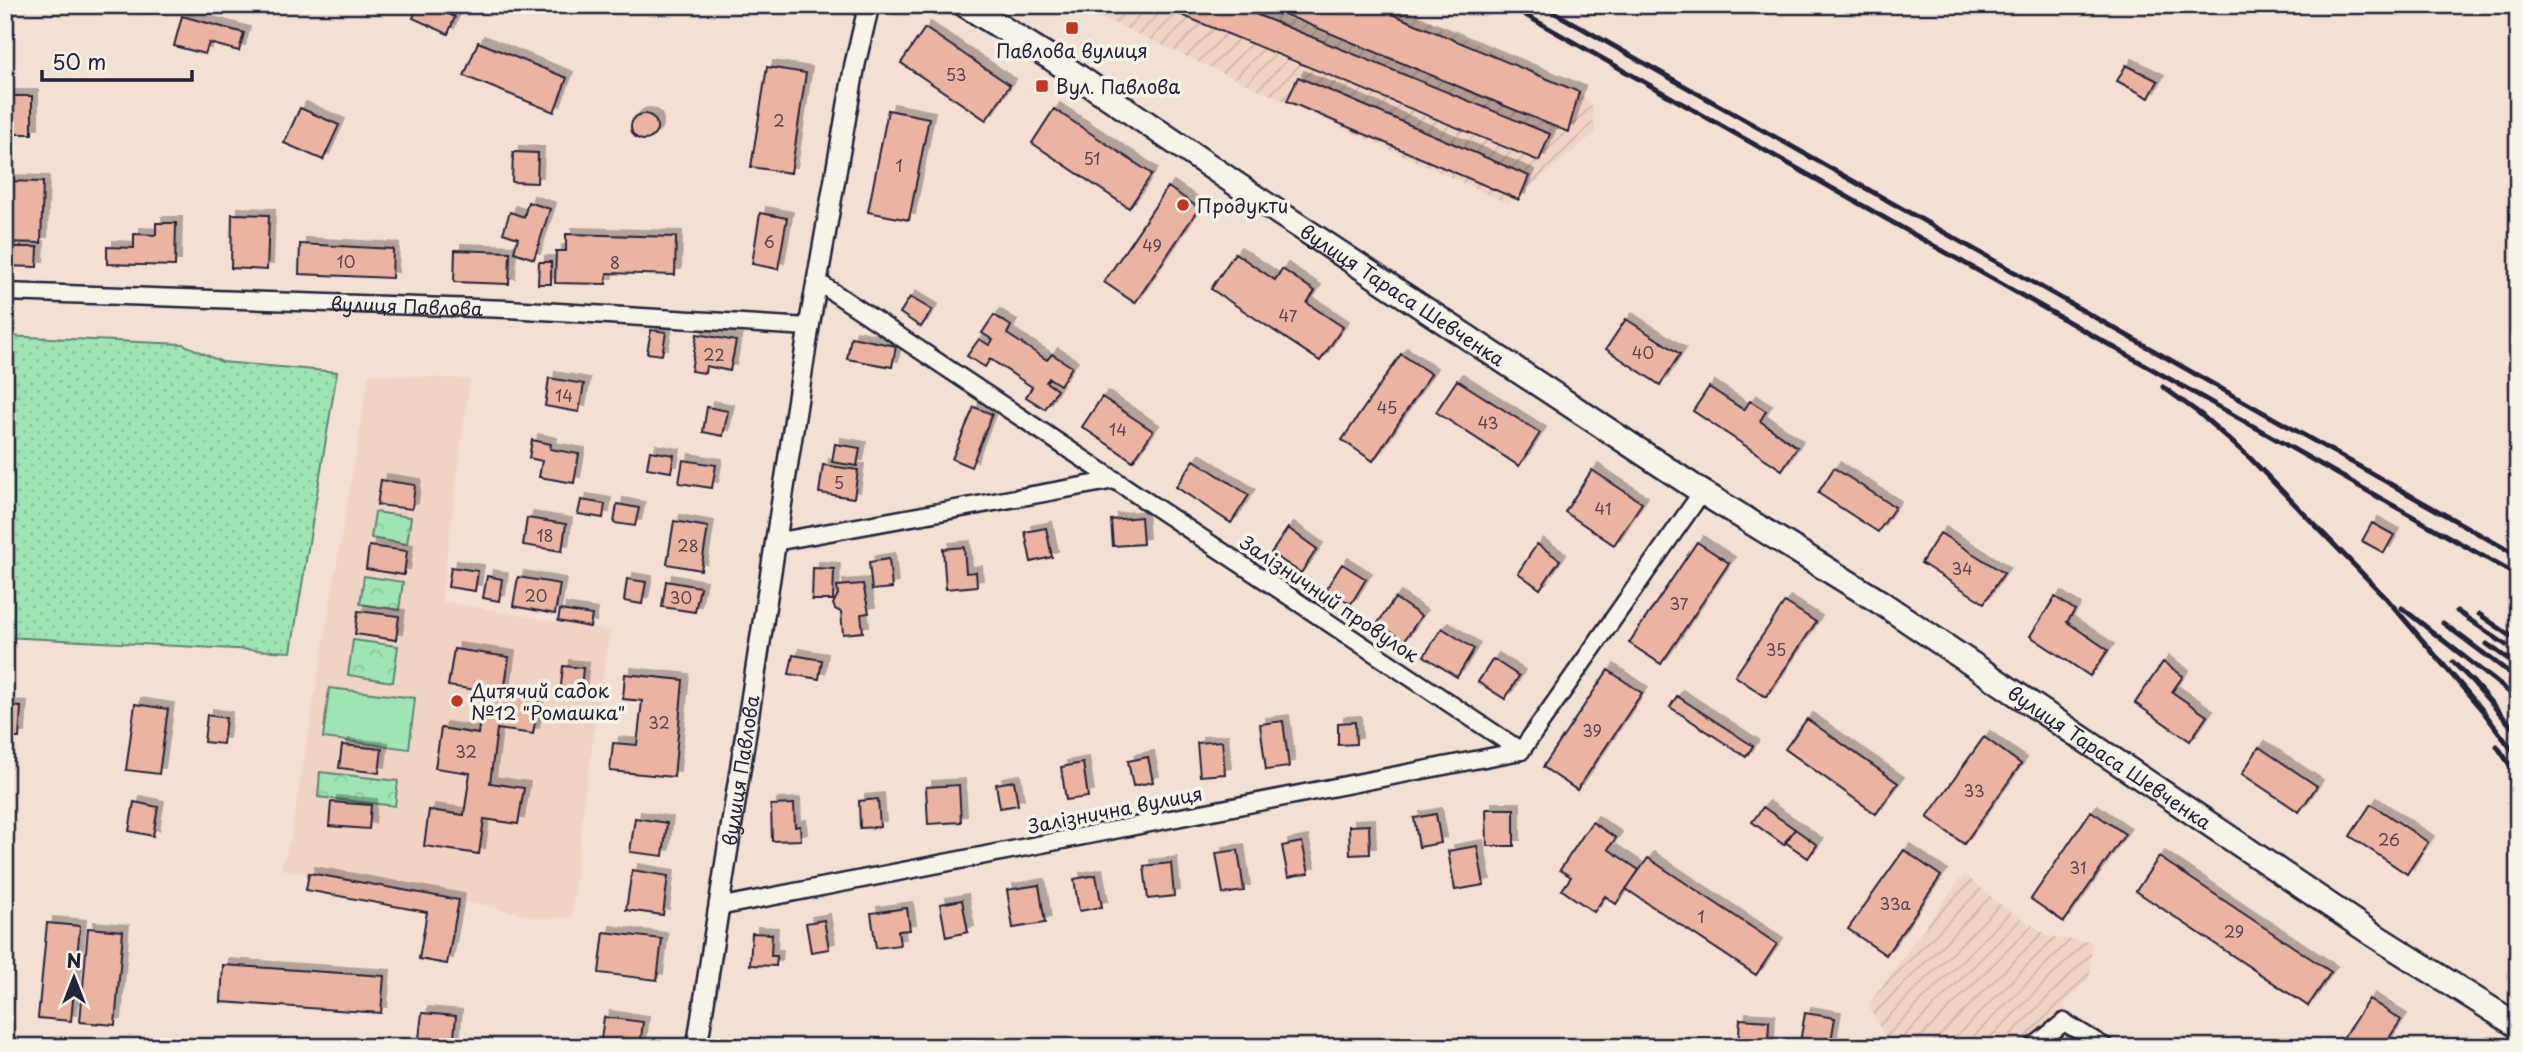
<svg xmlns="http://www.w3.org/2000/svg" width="2523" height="1052" font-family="'Playpen Sans',sans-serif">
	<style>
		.built { fill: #f1d3c4 }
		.industrial { fill: url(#industrial-furrows) }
		.park { fill: url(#park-crowns); stroke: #608477; stroke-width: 2 }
		.garden { fill: url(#garden-dots); stroke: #608477; stroke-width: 2 }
		.pitch { fill: #9de5b3; stroke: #608477; stroke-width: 2 }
		.building { fill: #ebb4a1; stroke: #22223b; stroke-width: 2; filter: url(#shadow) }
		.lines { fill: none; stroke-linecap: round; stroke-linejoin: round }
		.minor-casing { stroke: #22223b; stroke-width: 21 }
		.tertiary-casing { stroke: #22223b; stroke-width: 24 }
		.secondary-casing { stroke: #22223b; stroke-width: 28 }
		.minor { stroke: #f7f3e8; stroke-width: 16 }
		.tertiary { stroke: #f7f3e8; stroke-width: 19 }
		.secondary { stroke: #f7f3e8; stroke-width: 23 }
		.rail { stroke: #22223b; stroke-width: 5 }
		.poi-dot { fill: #c8321e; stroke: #f7f3e8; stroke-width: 2.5 }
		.labels { text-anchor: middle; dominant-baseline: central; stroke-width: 7; stroke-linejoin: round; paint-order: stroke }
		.number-label { font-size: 16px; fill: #544654 }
		.poi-label { font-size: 19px; fill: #22223b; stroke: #f7f3e8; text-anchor: start }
		.street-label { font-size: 19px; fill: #22223b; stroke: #f7f3e8 }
	</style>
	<defs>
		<pattern id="industrial-furrows" width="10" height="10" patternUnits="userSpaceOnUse" patternTransform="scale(1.75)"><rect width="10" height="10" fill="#f1d3c4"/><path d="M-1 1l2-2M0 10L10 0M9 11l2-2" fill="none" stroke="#ceb5a9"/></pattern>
		<pattern id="park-crowns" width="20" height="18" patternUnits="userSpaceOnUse" patternTransform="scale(1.75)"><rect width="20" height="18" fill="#9de5b3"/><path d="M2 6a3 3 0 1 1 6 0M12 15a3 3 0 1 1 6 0" fill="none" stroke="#87c49b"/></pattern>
		<pattern id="garden-dots" width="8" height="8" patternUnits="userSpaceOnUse" patternTransform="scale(1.75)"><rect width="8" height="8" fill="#9de5b3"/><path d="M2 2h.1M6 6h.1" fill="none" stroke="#87c49b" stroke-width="1.8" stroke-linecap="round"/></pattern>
		<filter id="shadow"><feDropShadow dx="6" dy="-6" stdDeviation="0" flood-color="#0004"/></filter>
	</defs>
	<rect width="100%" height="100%" fill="#f3e0d3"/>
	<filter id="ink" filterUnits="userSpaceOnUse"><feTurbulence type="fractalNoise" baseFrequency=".0143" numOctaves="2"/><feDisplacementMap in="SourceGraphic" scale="14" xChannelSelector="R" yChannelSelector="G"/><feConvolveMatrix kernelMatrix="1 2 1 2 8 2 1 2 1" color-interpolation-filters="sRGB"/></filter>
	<g filter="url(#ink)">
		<!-- built -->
		<path class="built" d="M369 374 470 379 441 601 610 631 584 801 572 917 544 919 459 900 281 869 291 836Z"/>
		<!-- industrial -->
		<path class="industrial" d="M1074 5H1395L1579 92 1592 106 1595 133 1509 204Z
			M1964 874 2001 905 2050 937 2092 942 2090 977 2065 1003 2064 1022 2033 1047H1890L1868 1005Z"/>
		<!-- park -->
		<path class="park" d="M375 512 411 517 407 544 371 538Z
			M364 576 403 582 399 610 360 604Z
			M353 640 398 646 393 682 348 675Z
			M320 772 398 781 395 806 318 797Z"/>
		<!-- garden -->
		<path class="garden" d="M5 336 183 344 222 362 337 372 291 652 5 637Z"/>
		<!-- pitch -->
		<path class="pitch" d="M329 688 415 698 409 749 323 738Z"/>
		<!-- building -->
		<path class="building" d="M418 5H430L455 17 448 34 413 18Z
			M1157 5H1233L1550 134 1539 161Z
			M1262 5H1370L1579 92 1568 132Z
			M182 16 244 33 239 51 209 43 205 54 174 46Z
			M925 28 1010 85 986 120 901 63Z
			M478 42 567 78 554 112 464 76Z
			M2126 65 2158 81 2149 98 2117 81Z
			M767 67 806 73 791 173 751 167Z
			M1298 77 1529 176 1519 200 1287 101Z
			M5 96H32V134H5Z
			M300 108 339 125 323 160 284 143Z
			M1054 109 1152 174 1129 208 1032 143Z
			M888 110 929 118 909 220 868 212Z
			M631 127a13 13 0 1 1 26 0a13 13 0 1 1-26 0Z
			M513 152 538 153 537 183 512 182Z
			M5 181 43 182 41 243 5 242Z
			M1168 187 1199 208 1135 303 1104 282Z
			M528 202 550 209 534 259 514 252 518 238 503 233 510 212 524 217Z
			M760 213 787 218 778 269 752 264Z
			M232 214 269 215 267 270 231 268Z
			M156 223H176L175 266 107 264V247L134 248V234L156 235Z
			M566 234 676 237 675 275 607 273 606 284 555 283 556 251H566Z
			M300 244 393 249 392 278 299 274Z
			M5 247H38L37 267 5 266Z
			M455 250 510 252 509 284 454 282Z
			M1235 253 1275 280 1282 269 1315 291 1307 303 1343 327 1320 361 1211 289Z
			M539 262H551V284H538Z
			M910 297 932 310 921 327 900 313Z
			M994 315 1011 326 1007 334 1047 360 1052 354 1072 367 1060 385 1049 378 1046 382 1057 390 1045 409 1026 397 1032 387 990 359 985 367 967 356 979 339 989 345 993 340 982 333Z
			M1626 319 1680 354 1660 385 1606 349Z
			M651 330 666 332 662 355 647 353Z
			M697 334 736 341 730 371 706 366 705 373 691 371Z
			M851 337 896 346 892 367 847 359Z
			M1401 354 1431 374 1373 461 1342 440Z
			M549 378 584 384 579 412 545 406Z
			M1457 380 1540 433 1519 466 1436 412Z
			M1709 387 1744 410 1750 401 1766 411 1760 421 1797 447 1782 470 1693 411Z
			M1102 397 1153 431 1133 461 1082 427Z
			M707 407 728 411 723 436 703 432Z
			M974 407 992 414 971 467 952 459Z
			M532 440 551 444 550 449 579 454 574 483 539 477 542 461 529 458Z
			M835 444 860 448 857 466 832 462Z
			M650 451 674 455 671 472 647 468Z
			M683 460 716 465 712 488 679 483Z
			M1194 460 1249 495 1231 523 1176 487Z
			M823 465 858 470 854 498 819 493Z
			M1834 468 1895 507 1878 532 1818 493Z
			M1592 470 1642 503 1614 545 1565 512Z
			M381 480 415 485 412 509 377 505Z
			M581 500 605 504 603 518 578 514Z
			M617 504 639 508 635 526 614 523Z
			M1141 517 1143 544 1113 546 1111 520Z
			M527 518 566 524 562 551 523 545Z
			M674 521 708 527 701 570 667 564Z
			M2372 523 2394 535 2384 553 2362 541Z
			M1046 528 1052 557 1031 562 1025 532Z
			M1288 528 1317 549 1301 573 1271 553Z
			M1940 533 2004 573 1984 603 1921 563Z
			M1697 542 1729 563 1661 664 1629 643Z
			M1537 544 1560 560 1540 589 1518 573Z
			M369 546 407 551 404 575 366 569Z
			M964 547 966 573 976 572 977 586 946 589 943 549Z
			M889 559 892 588 872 590 869 562Z
			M1342 564 1366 579 1351 604 1326 589Z
			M451 567 478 571 475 591 448 587Z
			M813 568 834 569 833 600H812Z
			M487 576 502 579 499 601 483 598Z
			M518 577 560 584 555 614 513 606Z
			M627 579 646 582 642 604 624 601Z
			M666 581 700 587 695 612 662 607Z
			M863 584 869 613 861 614 863 632 843 634 841 612 835 609 833 604 838 594 837 586Z
			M2055 597 2075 610 2067 622 2108 650 2090 676 2030 636Z
			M1395 598 1421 616 1404 641 1378 623Z
			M1785 602 1816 622 1766 697 1735 676Z
			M560 610 592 615 590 627 558 621Z
			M358 611 399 616 396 640 355 634Z
			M1442 628 1474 649 1457 677 1424 656Z
			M454 649 509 657 504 693 539 698 533 734 497 729 490 783 524 788 518 824 484 819 479 854 424 846 429 810 464 815 470 773 435 768 441 728 478 734 484 691 448 686Z
			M793 655 822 660 819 679 789 674Z
			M1493 659 1519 676 1505 699 1478 682Z
			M2163 662 2183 676 2172 692 2207 716 2190 741 2135 703Z
			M563 666 583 668 580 697 560 695Z
			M1608 670 1642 693 1577 790 1543 767Z
			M625 674 683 680 674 777 610 771 613 743 637 745 642 701 623 699Z
			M1677 696 1753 746 1746 757 1670 707Z
			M135 704 168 709 159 774 126 770Z
			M5 706 21 707 19 738H5Z
			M207 715 226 718 223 744 204 742Z
			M1807 719 1898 783 1876 814 1785 749Z
			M1283 721 1289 767 1266 770 1260 724Z
			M1355 722 1356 744 1338 745V723Z
			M1984 737 2021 764 1964 844 1927 817Z
			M1222 741 1225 774 1200 776 1197 743Z
			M342 745 382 749 379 773 339 768Z
			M2259 747 2317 786 2299 812 2242 774Z
			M1148 757 1153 782 1133 786 1128 761Z
			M1083 763 1088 797 1066 800 1061 767Z
			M1014 781 1018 805 1000 808 996 784Z
			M959 785 961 822 928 824 926 787Z
			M878 799 880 827 860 828 859 801Z
			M134 802 158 807 153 836 129 831Z
			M331 802 371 805 369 829 329 826Z
			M794 804 795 827 800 826 801 840 772 841 771 805Z
			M2371 804 2428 842 2407 874 2350 836Z
			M1763 807 1795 829 1784 845 1752 822Z
			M1486 809H1514V846H1487Z
			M2091 811 2125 834 2064 922 2031 899Z
			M1436 814 1441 843 1419 847 1414 818Z
			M635 818 667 823 663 856 630 852Z
			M1592 822 1616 838 1608 849 1639 870 1616 904 1605 896 1594 912 1562 890 1571 877 1560 870Z
			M1369 825 1370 854 1350 855 1349 826Z
			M1795 829 1817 845 1808 858 1785 842Z
			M1302 842 1309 873 1288 877 1282 846Z
			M1477 846 1484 885 1455 890 1448 851Z
			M1238 850 1244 891 1223 894 1216 853Z
			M1904 850 1941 876 1886 955 1848 929Z
			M2159 857 2331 972 2308 1006 2136 891Z
			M1648 858 1777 944 1756 975 1626 889Z
			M1171 863 1174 896 1148 899 1144 866Z
			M632 870 668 876 663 915 626 910Z
			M309 873 459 900 447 964 419 959 427 912 306 890Z
			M1096 875 1102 907 1079 911 1074 879Z
			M1039 885 1045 923 1013 928 1007 890Z
			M962 900 968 932 946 937 940 904Z
			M907 908 910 930 898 931 900 945 876 948 871 913Z
			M824 920 829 949 811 952 806 923Z
			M47 923 80 926 71 1021 38 1018Z
			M88 928 123 931 115 1025 80 1022Z
			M604 932 662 939 657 980 599 973Z
			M752 933 772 934 771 956H777L776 966 750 965Z
			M223 965 384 976 381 1013 221 1002Z
			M2369 999 2401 1020 2383 1047H2337Z
			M422 1013 456 1016 453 1047H418Z
			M1805 1013 1835 1018 1830 1047H1810L1811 1044 1800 1042Z
			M604 1017 643 1022 640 1047H600Z
			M1740 1019 1769 1021 1768 1047H1738Z"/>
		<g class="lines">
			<defs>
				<g id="minor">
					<path d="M818 282 1521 751"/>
					<path id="s1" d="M5 292 508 309 809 327"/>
					<path d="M775 542 1115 480"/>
					<path d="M1521 751 1702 492"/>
					<path d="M718 907 1521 751"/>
					<path d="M2033 1047 2064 1022 2105 1047"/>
				</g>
				<g id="tertiary">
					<path id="s2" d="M697 1047 809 327 855 64 869 5"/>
				</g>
				<g id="secondary">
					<path id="s3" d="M965 5 1051 58 1258 199 1702 492 1880 602 2374 935 2518 1026"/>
				</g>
			</defs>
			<!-- minor casing -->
			<use href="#minor" class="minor-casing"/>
			<!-- tertiary casing -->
			<use href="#tertiary" class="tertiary-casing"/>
			<!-- secondary casing -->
			<use href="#secondary" class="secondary-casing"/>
			<!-- minor -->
			<use href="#minor" class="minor"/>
			<!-- tertiary -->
			<use href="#tertiary" class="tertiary"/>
			<!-- secondary -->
			<use href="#secondary" class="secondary"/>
			<!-- rail -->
			<path class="rail" d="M1508 5 2518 576
				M1541 5 2518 556
				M2163 387 2199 413 2249 457 2387 599 2483 711 2518 758
				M2402 608 2518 699
				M2457 611 2506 645
				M2479 614 2518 641
				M2443 623 2518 679
				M2487 644 2518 666
				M2453 662 2473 682 2518 734
				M2497 746 2518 777"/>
		</g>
	</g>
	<!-- markers -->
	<g class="poi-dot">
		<rect x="1065" y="21" width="14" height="14" rx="3.5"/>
		<rect x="1035" y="79" width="14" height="14" rx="3.5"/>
		<circle cx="1183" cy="205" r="7"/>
		<circle cx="457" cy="701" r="7"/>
	</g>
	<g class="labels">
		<!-- number labels -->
		<g class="number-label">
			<text x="956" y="74">53</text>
			<text x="779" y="120">2</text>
			<text x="1092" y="158">51</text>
			<text x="899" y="165">1</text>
			<text x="769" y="241">6</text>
			<text x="1152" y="245">49</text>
			<text x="346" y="261">10</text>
			<text x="615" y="262">8</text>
			<text x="1288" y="315">47</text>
			<text x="1643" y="352">40</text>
			<text x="714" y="354">22</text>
			<text x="564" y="395">14</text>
			<text x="1387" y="407">45</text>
			<text x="1488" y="422">43</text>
			<text x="1118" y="429">14</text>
			<text x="839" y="482">5</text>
			<text x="1603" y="508">41</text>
			<text x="545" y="535">18</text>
			<text x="688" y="545">28</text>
			<text x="1962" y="568">34</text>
			<text x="536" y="595">20</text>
			<text x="681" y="597">30</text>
			<text x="1679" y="603">37</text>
			<text x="1776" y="649">35</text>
			<text x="659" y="722">32</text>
			<text x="1592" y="730">39</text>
			<text x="466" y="751">32</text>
			<text x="1974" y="790">33</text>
			<text x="2389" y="839">26</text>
			<text x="2078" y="867">31</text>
			<text x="1895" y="903">33а</text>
			<text x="1701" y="916">1</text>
			<text x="2234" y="931">29</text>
		</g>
		<!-- poi labels -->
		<g class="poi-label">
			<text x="1072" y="50" text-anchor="middle">Павлова вулиця</text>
			<text x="1056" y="86">Вул. Павлова</text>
			<text x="1197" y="205">Продукти</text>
			<text x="471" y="690">Дитячий садок<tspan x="471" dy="22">№12 "Ромашка"</tspan></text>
		</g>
		<!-- street labels -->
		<g class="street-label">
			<text stroke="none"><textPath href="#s3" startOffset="525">вулиця Тараса Шевченка</textPath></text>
			<text stroke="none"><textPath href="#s1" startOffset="402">вулиця Павлова</textPath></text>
			<text transform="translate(1330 598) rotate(34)">Залізничний провулок</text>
			<text stroke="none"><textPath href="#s3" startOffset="1370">вулиця Тараса Шевченка</textPath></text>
			<text stroke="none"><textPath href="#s2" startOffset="280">вулиця Павлова</textPath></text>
			<text transform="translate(1115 809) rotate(-11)">Залізнична вулиця</text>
		</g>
	</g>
	<!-- margin -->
	<rect width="2523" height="1052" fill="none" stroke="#f7f3e8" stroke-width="28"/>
	<rect x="14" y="14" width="2495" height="1024" fill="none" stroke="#22223b" stroke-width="2.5" filter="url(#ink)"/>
	<!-- north arrow -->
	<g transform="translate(74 978)" stroke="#f7f3e8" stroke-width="5" paint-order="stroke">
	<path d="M0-5L12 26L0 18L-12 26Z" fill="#22223b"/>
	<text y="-10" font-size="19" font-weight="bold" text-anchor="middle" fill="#22223b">N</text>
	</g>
	<!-- scale -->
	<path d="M42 70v10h150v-10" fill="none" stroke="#22223b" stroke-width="3.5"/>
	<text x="52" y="70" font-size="21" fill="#22223b" stroke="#f7f3e8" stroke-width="5" paint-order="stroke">50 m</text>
</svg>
